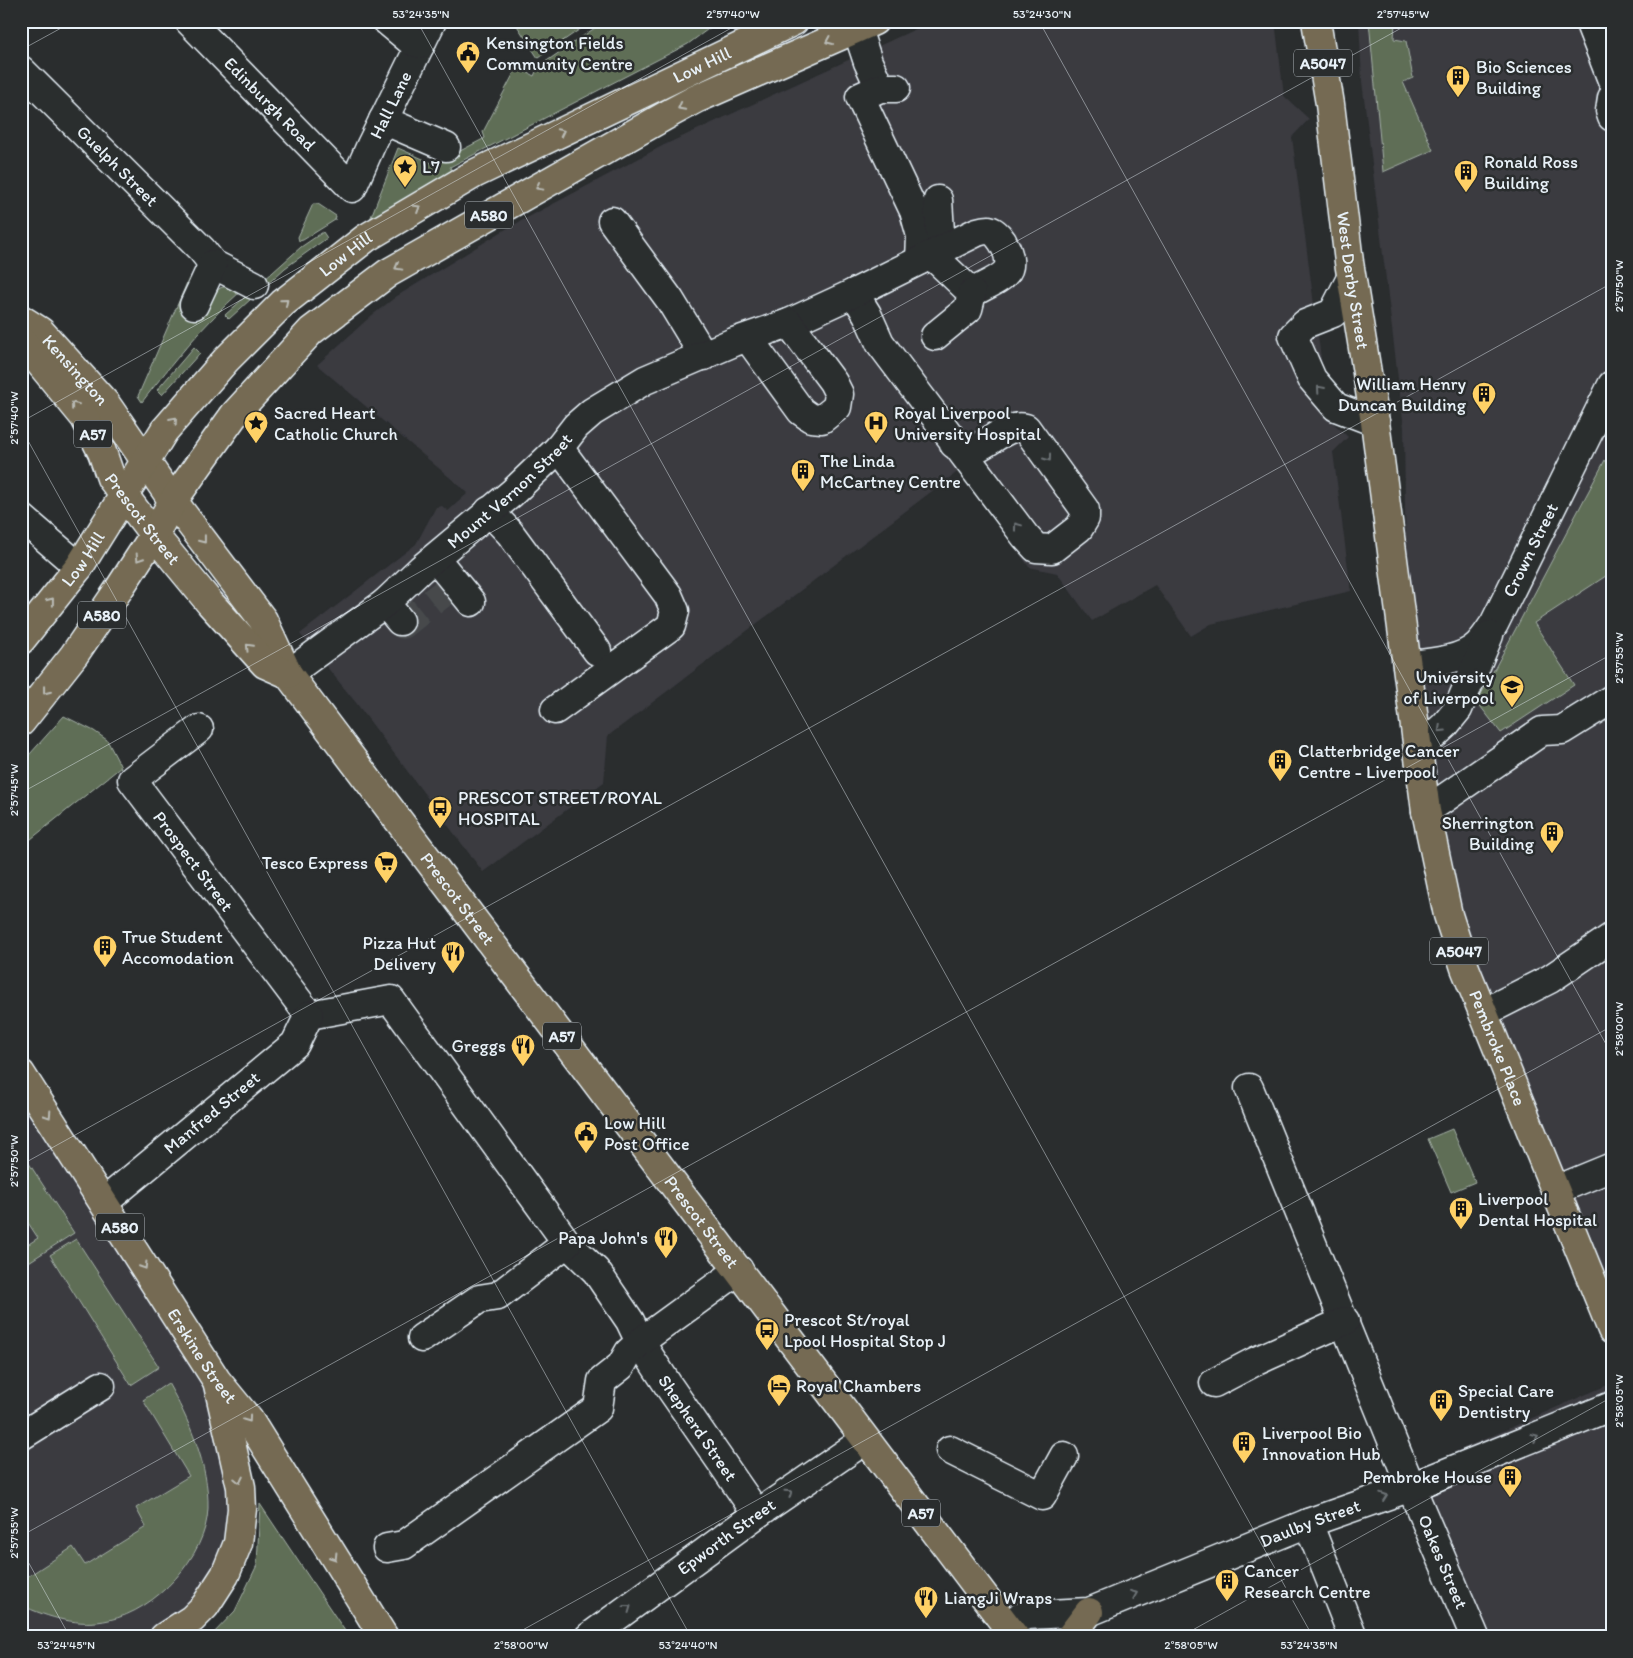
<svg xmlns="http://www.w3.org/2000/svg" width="1633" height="1658" font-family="Itim,sans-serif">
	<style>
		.built { fill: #3a3a40 }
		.green { fill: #5f6e56; stroke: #a4b0a7 }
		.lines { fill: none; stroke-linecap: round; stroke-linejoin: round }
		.minor-tunnel { stroke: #464a4c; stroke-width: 28; stroke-dasharray: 28 14; stroke-linecap: butt }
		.minor-casing { stroke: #e8f1f8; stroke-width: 31 }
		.major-casing { stroke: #e8f1f8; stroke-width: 31 }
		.highway-casing { stroke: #e8f1f8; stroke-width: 31 }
		.minor { stroke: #2a2d2e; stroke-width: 28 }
		.major { stroke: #746b52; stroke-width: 28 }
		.highway { stroke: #746b52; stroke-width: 28 }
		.oneway { stroke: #babbb6 }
		.oneway2 { stroke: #6c7275 }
		.ticks { fill: none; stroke: #e8f1f8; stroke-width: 1; stroke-opacity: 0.45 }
		.labels { text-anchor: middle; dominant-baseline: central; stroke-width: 5; stroke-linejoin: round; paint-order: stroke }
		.shield { fill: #2a2d2e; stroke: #afb6bb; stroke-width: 1 }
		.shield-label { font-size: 16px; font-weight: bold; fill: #e8f1f8 }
		.poi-label { font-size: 18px; fill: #e8f1f8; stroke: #2a2d2e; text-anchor: start }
		.street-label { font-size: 18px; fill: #e8f1f8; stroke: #2a2d2e }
		.neatline { fill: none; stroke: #e8f1f8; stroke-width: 2 }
		.ticks-label { font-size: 12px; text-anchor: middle; fill: #e8f1f8 }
	</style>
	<rect width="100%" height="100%" fill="#2a2d2e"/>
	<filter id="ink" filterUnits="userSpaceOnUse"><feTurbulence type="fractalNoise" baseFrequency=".02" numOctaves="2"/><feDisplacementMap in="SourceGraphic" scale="10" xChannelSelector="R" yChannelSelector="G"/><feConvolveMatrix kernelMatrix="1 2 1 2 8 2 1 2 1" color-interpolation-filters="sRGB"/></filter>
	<g filter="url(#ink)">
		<!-- built -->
		<path class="built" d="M933 21H1275L1284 96 1309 119 1292 137 1329 419 1348 437 1333 452 1351 591 1211 624 1191 636 1155 585 1092 621 1057 573 1029 567 960 470 608 736 604 782 483 872 357 704 300 634 416 544 436 507 442 506 448 511 468 493 317 365 371 316 397 296 506 229 664 145Z
			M1359 21H1612V1330L1483 1013 1407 665 1404 428 1362 81Z
			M21 1074 217 1381 238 1543 164 1637H21Z
			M1612 1383V1637H1462L1396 1478Z"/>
		<!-- green -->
		<path class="green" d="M514 21H592L538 58Z
			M605 21H719L688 44 450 167 454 175 369 222 398 148 432 163 441 161 485 138 483 132 517 67 534 76 538 67Z
			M1369 21H1395L1394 39 1406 41 1413 78 1403 82 1433 150 1383 172Z
			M313 204H318L336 216 335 220 303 240 299 241 298 237Z
			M323 232 327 238 285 268 229 319 225 315 301 247Z
			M189 278 194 280 210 299 220 288 230 285 241 291C204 324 173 362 142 402L138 396Z
			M194 347 200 353 162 395 157 390Z
			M1605 460 1612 470V572L1534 623 1574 685 1501 733 1477 702Z
			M64 716 94 731 107 740 121 767 21 847V764Z
			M1452 1129 1475 1182 1451 1192 1428 1139Z
			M21 1151 74 1233 21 1267V1249L38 1238 21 1212Z
			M76 1239 159 1367 131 1385 50 1255Z
			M168 1383C189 1420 209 1465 208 1508 207 1556 155 1611 109 1620 79 1627 49 1618 21 1605V1581L73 1547 85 1565 146 1527 136 1508 189 1476 143 1400Z
			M260 1504 349 1637H210L235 1611 257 1565Z"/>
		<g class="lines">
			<!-- minor-tunnel -->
			<path class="minor-tunnel" d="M400 621 403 625 450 588"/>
			<defs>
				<g id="minor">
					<path id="s1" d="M189 21 352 188 371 145 432 21"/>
					<path d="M387 21 411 41 421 44"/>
					<path d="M1589 21 1612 80"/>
					<path d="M857 29 868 62 880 88"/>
					<path id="s2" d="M21 70 202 250 213 264 254 285"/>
					<path d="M896 88H880L860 97 914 211 921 236 920 260"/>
					<path d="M1612 98 1610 111 1612 117"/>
					<path d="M383 120 446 147"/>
					<path d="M938 200 940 232 943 248"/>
					<path d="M612 221 670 300 704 356"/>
					<path d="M1351 278 1333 313 1305 324 1293 336 1312 379 1336 407 1375 422"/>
					<path d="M854 293 867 314 880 343 1025 536 1036 548 1052 549 1079 528 1085 518V510L1026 428C1005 423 989 446 967 452L954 444"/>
					<path d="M194 305 213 264"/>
					<path d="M789 323 854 293 977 232C980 231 986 230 989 230 1001 232 1016 262 1006 272 1000 280 981 287 972 293L934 257 928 256"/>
					<path d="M935 336 968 309 972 293"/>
					<path d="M489 511 510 533 597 651"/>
					<path d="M21 517 79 567"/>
					<path d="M435 558 471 602"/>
					<path d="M385 603 400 621"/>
					<path id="s3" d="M1407 665C1429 663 1463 661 1479 644 1485 638 1489 631 1494 624L1612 385"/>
					<path id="s4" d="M288 674 385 603 421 569 512 493 559 448 576 426 592 412 645 380 734 342 789 323 833 382 839 394 837 407 822 419 811 418 801 411 748 338"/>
					<path d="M555 710 671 626 675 611 668 595 559 448"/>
					<path id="s5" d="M199 729 132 780 309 1015"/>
					<path d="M1417 751 1445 725 1458 709 1489 635"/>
					<path d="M1426 811 1542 731 1562 730 1612 699"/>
					<path d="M1483 1013 1550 979 1612 937"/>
					<path id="s6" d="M309 1015 391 1000 567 1243 596 1271 630 1321 640 1342 668 1385 757 1514"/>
					<path id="s7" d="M1249 1088 1411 1487 1475 1637"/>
					<path d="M1556 1190 1612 1167"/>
					<path id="s8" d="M104 1202 295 1044 309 1015"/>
					<path d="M422 1338 479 1299 498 1296 567 1243"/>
					<path d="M1214 1383 1254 1362 1345 1321"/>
					<path d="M21 1436 101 1386"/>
					<path d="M950 1450 1042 1496 1064 1456"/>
					<path d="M1308 1523 1353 1637"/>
					<path d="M387 1548 404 1545 598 1408 602 1381 621 1366 629 1352 640 1342 739 1270"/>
					<path id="s9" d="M1007 1627 1018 1618 1028 1615 1089 1612 1308 1523 1411 1487 1612 1406"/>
					<path id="s10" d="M589 1637 757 1514 865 1440"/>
				</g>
				<g id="major">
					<path id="s11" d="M1316 21 1330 104 1349 262 1375 422 1426 811 1448 915 1465 968 1612 1330"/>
					<path id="s12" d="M21 319 40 331 106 404 173 501 263 620 288 674 1015 1637"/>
					<path id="s13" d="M21 340 85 418 102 452 111 478 154 535 210 603 265 664 288 674"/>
					<path d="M1070 1637 1089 1612"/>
				</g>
				<g id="highway">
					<path id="s14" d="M21 640 79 567 164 431 226 360 283 303 366 238 476 173 794 21"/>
					<path d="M21 722 74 655 119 589 154 535 173 501 234 415 311 331 388 273 672 112 696 99 874 21"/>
					<path id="s15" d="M21 1074 217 1381 249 1420 384 1637"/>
					<path d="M164 1637 192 1619 205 1606 225 1575 238 1543 242 1509 241 1487 218 1385"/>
				</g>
			</defs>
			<!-- minor casing -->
			<use href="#minor" class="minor-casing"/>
			<!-- major casing -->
			<use href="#major" class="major-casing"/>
			<!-- highway casing -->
			<use href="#highway" class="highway-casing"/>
			<!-- minor -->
			<use href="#minor" class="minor"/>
			<!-- major -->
			<use href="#major" class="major"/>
			<!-- highway -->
			<use href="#highway" class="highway"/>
		</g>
		<!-- one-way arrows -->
		<defs><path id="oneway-chevron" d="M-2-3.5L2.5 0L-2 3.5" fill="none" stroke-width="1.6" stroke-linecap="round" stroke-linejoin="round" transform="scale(1.25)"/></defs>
		<g class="oneway">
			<use href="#oneway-chevron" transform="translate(829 41) rotate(156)"/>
			<use href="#oneway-chevron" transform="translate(681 107) rotate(152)"/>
			<use href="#oneway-chevron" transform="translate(561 132) rotate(-26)"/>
			<use href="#oneway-chevron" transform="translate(539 187) rotate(151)"/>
			<use href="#oneway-chevron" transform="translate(417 208) rotate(-31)"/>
			<use href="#oneway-chevron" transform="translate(398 267) rotate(151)"/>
			<use href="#oneway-chevron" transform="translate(285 302) rotate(-40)"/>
			<use href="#oneway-chevron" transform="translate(74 405) rotate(-129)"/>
			<use href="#oneway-chevron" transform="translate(174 420) rotate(-49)"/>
			<use href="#oneway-chevron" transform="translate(203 540) rotate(52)"/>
			<use href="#oneway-chevron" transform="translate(139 558) rotate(123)"/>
			<use href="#oneway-chevron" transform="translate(51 601) rotate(-52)"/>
			<use href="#oneway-chevron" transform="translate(249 647) rotate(-133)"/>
			<use href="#oneway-chevron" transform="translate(46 691) rotate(128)"/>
			<use href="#oneway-chevron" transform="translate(48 1115) rotate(57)"/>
			<use href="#oneway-chevron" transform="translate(144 1266) rotate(58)"/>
			<use href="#oneway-chevron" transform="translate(248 1419) rotate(54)"/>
			<use href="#oneway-chevron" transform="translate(239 1480) rotate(78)"/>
			<use href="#oneway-chevron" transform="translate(334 1557) rotate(58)"/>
		</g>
		<g class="oneway2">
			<use href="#oneway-chevron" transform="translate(1320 389) rotate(-131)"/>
			<use href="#oneway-chevron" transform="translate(1048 458) rotate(54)"/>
			<use href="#oneway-chevron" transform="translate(1017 526) rotate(-127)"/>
			<use href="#oneway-chevron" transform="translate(1441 729) rotate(137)"/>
			<use href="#oneway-chevron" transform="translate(1535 1437) rotate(-22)"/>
			<use href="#oneway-chevron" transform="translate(789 1493) rotate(-35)"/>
			<use href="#oneway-chevron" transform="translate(1384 1496) rotate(-19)"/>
			<use href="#oneway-chevron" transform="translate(1134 1594) rotate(-22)"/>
			<use href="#oneway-chevron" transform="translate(628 1608) rotate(-36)"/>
		</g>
	</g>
	<!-- ticks -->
	<path class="ticks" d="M417 21 1313 1637M1039 21 1612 1055M21 50 74 21M21 422 744 21M21 428 691 1637M21 793 1414 21M21 1165 1612 283M21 1536 1612 654M21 1549 70 1637M510 1637 1612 1026M1180 1637 1612 1397"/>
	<!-- icons -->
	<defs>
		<symbol id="civic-pin" viewBox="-11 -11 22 30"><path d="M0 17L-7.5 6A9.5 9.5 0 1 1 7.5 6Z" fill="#ffd166" stroke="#2a2d2e"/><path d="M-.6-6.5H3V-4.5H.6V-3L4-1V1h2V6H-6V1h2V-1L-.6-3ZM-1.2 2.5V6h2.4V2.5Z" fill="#111"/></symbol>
		<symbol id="building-pin" viewBox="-11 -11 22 30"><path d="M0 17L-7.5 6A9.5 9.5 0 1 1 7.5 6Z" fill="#ffd166" stroke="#2a2d2e"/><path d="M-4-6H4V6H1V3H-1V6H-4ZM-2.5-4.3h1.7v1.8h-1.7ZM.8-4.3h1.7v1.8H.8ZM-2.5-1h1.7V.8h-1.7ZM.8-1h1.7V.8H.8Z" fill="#111"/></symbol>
		<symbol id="sight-pin" viewBox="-11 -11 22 30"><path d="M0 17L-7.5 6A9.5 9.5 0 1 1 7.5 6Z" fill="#ffd166" stroke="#2a2d2e"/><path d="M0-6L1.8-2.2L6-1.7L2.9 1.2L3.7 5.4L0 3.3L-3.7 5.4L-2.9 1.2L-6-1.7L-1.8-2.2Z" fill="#111"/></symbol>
		<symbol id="hospital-pin" viewBox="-11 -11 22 30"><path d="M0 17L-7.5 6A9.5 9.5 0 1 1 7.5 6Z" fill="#ffd166" stroke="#2a2d2e"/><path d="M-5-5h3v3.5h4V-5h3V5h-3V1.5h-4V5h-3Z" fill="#111"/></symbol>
		<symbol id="university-pin" viewBox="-11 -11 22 30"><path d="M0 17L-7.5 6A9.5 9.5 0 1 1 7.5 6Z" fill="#ffd166" stroke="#2a2d2e"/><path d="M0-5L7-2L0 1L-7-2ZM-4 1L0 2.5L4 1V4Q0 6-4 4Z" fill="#111"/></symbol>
		<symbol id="bus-pin" viewBox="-11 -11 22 30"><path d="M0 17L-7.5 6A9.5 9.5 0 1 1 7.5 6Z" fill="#ffd166" stroke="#2a2d2e"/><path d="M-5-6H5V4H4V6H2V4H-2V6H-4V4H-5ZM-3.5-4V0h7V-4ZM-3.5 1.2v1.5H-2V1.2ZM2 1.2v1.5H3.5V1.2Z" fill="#111"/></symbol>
		<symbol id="supermarket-pin" viewBox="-11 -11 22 30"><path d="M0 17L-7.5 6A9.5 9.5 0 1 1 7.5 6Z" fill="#ffd166" stroke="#2a2d2e"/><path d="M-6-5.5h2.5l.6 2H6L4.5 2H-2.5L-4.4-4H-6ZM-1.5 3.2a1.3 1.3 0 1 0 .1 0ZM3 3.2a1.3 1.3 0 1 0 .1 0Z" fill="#111"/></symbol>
		<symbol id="restaurant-pin" viewBox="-11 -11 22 30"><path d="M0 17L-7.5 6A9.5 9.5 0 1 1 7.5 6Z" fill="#ffd166" stroke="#2a2d2e"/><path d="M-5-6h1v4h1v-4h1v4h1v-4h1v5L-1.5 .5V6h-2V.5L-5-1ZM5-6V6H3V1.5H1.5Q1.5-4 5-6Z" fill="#111"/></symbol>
		<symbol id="hotel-pin" viewBox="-11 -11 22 30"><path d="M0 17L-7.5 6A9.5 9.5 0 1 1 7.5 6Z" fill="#ffd166" stroke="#2a2d2e"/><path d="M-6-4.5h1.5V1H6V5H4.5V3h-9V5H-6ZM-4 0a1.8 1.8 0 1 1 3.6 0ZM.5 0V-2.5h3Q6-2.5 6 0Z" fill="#111"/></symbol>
	</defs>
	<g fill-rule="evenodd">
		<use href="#civic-pin" x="454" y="39" width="28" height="38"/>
		<use href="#building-pin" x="1444" y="63" width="28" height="38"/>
		<use href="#sight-pin" x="391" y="153" width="28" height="38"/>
		<use href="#building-pin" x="1452" y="158" width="28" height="38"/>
		<use href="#building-pin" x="1470" y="380" width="28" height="38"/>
		<use href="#sight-pin" x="242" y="409" width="28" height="38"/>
		<use href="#hospital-pin" x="862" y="409" width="28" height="38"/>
		<use href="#building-pin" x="789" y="457" width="28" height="38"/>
		<use href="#university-pin" x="1498" y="673" width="28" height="38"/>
		<use href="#building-pin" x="1266" y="747" width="28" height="38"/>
		<use href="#bus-pin" x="426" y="794" width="28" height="38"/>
		<use href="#building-pin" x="1538" y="819" width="28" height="38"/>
		<use href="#supermarket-pin" x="372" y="849" width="28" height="38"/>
		<use href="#building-pin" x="91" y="933" width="28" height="38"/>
		<use href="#restaurant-pin" x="439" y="939" width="28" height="38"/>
		<use href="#restaurant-pin" x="509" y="1032" width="28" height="38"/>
		<use href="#civic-pin" x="572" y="1119" width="28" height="38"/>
		<use href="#building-pin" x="1447" y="1195" width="28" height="38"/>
		<use href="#restaurant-pin" x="652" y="1224" width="28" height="38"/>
		<use href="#bus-pin" x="753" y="1316" width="28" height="38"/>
		<use href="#hotel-pin" x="765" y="1372" width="28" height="38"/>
		<use href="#building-pin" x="1427" y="1387" width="28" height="38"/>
		<use href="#building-pin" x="1230" y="1429" width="28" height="38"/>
		<use href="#building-pin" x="1496" y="1463" width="28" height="38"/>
		<use href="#building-pin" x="1213" y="1567" width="28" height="38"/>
		<use href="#restaurant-pin" x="912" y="1584" width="28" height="38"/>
	</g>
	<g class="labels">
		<!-- shield labels -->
		<g class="shield">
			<rect x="1294" y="49.5" width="58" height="27" rx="4"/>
			<rect x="465" y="201.5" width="48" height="27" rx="4"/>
			<rect x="74" y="420.5" width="38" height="27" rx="4"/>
			<rect x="78" y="601.5" width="48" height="27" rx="4"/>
			<rect x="1430" y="937.5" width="58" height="27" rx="4"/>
			<rect x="543" y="1022.5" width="38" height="27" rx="4"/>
			<rect x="96" y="1213.5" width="48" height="27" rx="4"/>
			<rect x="902" y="1499.5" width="38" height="27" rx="4"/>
		</g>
		<g class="shield-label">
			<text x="1323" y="63">A5047</text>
			<text x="489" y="215">A580</text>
			<text x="93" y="434">A57</text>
			<text x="102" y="615">A580</text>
			<text x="1459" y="951">A5047</text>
			<text x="562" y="1036">A57</text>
			<text x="120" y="1227">A580</text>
			<text x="921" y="1513">A57</text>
		</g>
		<!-- poi labels -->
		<g class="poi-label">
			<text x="486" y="43">Kensington Fields<tspan x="486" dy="21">Community Centre</tspan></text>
			<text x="1476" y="67">Bio Sciences<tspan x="1476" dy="21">Building</tspan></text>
			<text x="1484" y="162">Ronald Ross<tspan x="1484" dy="21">Building</tspan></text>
			<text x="422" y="167">L7</text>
			<text x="1466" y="384" text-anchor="end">William Henry<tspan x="1466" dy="21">Duncan Building</tspan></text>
			<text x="274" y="413">Sacred Heart<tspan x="274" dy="21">Catholic Church</tspan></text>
			<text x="894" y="413">Royal Liverpool<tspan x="894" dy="21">University Hospital</tspan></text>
			<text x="820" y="461">The Linda<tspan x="820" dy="21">McCartney Centre</tspan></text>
			<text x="1494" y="677" text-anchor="end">University<tspan x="1494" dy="21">of Liverpool</tspan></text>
			<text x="1298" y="751">Clatterbridge Cancer<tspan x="1298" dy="21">Centre - Liverpool</tspan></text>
			<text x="458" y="798">PRESCOT STREET/ROYAL<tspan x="458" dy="21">HOSPITAL</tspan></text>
			<text x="1534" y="823" text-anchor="end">Sherrington<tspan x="1534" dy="21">Building</tspan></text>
			<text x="368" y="863" text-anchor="end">Tesco Express</text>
			<text x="122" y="937">True Student<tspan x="122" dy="21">Accomodation</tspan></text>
			<text x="436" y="943" text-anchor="end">Pizza Hut<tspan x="436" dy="21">Delivery</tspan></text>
			<text x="506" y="1046" text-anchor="end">Greggs</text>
			<text x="604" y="1123">Low Hill<tspan x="604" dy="21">Post Office</tspan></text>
			<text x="1478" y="1199">Liverpool<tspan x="1478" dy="21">Dental Hospital</tspan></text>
			<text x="648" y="1238" text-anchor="end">Papa John's</text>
			<text x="784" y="1320">Prescot St/royal<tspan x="784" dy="21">Lpool Hospital Stop J</tspan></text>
			<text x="796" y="1386">Royal Chambers</text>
			<text x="1458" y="1391">Special Care<tspan x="1458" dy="21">Dentistry</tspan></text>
			<text x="1262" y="1433">Liverpool Bio<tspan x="1262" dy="21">Innovation Hub</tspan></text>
			<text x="1492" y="1477" text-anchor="end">Pembroke House</text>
			<text x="1244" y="1571">Cancer<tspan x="1244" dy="21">Research Centre</tspan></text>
			<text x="944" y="1598">LiangJi Wraps</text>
		</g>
		<!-- street labels -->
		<g class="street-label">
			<text stroke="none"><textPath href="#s14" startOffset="912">Low Hill</textPath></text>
			<text stroke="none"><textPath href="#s1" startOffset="116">Edinburgh Road</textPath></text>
			<text stroke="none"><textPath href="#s1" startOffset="325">Hall Lane</textPath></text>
			<text stroke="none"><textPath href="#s2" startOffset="136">Guelph Street</textPath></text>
			<text stroke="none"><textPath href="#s14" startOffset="508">Low Hill</textPath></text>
			<text stroke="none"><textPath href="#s11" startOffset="262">West Derby Street</textPath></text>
			<text stroke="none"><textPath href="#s12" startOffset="75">Kensington</textPath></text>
			<text stroke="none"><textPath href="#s4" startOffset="288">Mount Vernon Street</textPath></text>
			<text stroke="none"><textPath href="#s13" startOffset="218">Prescot Street</textPath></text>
			<text stroke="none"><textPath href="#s3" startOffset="184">Crown Street</textPath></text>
			<text stroke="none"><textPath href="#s14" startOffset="102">Low Hill</textPath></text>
			<text stroke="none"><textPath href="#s5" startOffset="186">Prospect Street</textPath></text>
			<text stroke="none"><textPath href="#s12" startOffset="729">Prescot Street</textPath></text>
			<text stroke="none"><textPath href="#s11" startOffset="1046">Pembroke Place</textPath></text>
			<text stroke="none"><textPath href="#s8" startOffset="140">Manfred Street</textPath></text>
			<text stroke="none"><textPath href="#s12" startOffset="1134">Prescot Street</textPath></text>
			<text stroke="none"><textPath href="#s15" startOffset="335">Erskine Street</textPath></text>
			<text stroke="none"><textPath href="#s6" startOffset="611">Shepherd Street</textPath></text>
			<text stroke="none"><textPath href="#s9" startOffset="324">Daulby Street</textPath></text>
			<text stroke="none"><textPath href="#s10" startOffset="170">Epworth Street</textPath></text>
			<text stroke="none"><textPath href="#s7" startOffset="512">Oakes Street</textPath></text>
		</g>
	</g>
	<!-- margin -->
	<rect width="1633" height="1658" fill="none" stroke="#2a2d2e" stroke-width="55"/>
	<rect x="28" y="28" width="1578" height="1602" class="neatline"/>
	<g class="ticks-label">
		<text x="421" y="18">53°24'35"N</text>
		<text x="733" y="18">2°57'40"W</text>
		<text x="1042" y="18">53°24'30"N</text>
		<text x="1403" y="18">2°57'45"W</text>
		<text transform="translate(1619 286) rotate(-90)" y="4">2°57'50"W</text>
		<text transform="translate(14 418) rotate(-90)" y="4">2°57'40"W</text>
		<text transform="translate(1619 658) rotate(-90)" y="4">2°57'55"W</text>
		<text transform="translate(14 790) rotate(-90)" y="4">2°57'45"W</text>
		<text transform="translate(1619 1029) rotate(-90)" y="4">2°58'00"W</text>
		<text transform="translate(14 1161) rotate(-90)" y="4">2°57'50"W</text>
		<text transform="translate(1619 1401) rotate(-90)" y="4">2°58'05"W</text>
		<text transform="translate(14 1533) rotate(-90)" y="4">2°57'55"W</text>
		<text x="66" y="1649">53°24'45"N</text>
		<text x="521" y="1649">2°58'00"W</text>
		<text x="688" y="1649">53°24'40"N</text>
		<text x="1191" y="1649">2°58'05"W</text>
		<text x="1309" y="1649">53°24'35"N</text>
	</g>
</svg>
